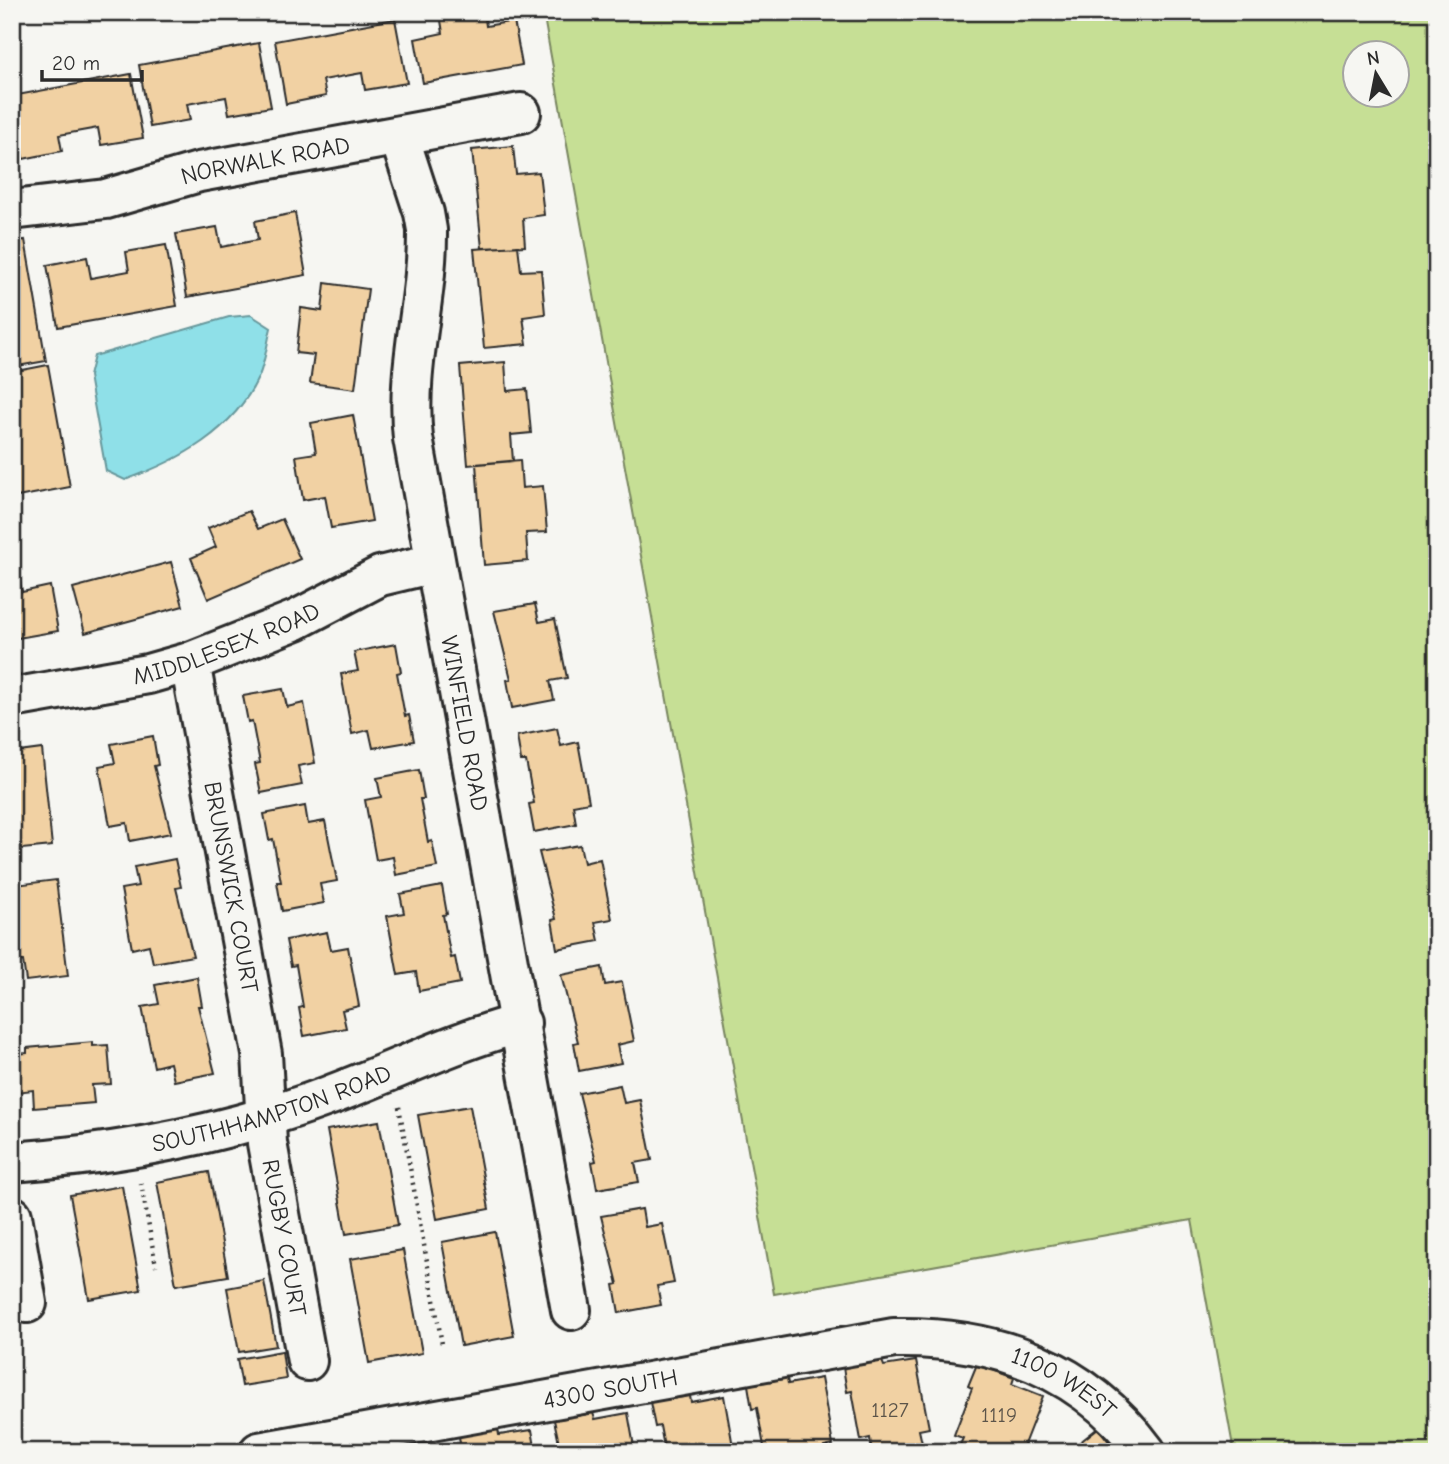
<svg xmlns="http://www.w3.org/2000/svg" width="1449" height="1464" font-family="'Comic Neue',sans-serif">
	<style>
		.green { fill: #c6df95; stroke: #788560; stroke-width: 2; fill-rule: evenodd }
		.water { fill: #8fe0e8; stroke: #67989c; stroke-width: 2 }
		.building { fill: #f1d1a3; stroke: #2b2b2b; stroke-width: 2 }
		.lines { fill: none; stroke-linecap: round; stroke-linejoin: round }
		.minor-casing { stroke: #2b2b2b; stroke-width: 44 }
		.path { stroke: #2b2b2b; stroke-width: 4.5; stroke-dasharray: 2 5; stroke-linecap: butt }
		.minor { stroke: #f6f6f2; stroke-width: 38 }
		.labels { text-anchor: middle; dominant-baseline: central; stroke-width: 7; stroke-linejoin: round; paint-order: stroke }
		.number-label { font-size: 21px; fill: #5c5449 }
		.street-label { font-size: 24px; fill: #2b2b2b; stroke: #f6f6f2 }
	</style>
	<rect width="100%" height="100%" fill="#f6f6f2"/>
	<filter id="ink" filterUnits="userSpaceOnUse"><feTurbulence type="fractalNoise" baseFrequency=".0143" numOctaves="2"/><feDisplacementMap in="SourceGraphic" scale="14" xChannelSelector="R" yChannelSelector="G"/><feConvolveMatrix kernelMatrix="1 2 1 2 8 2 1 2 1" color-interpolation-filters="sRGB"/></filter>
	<g filter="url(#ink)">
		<!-- green -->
		<path class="green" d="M543 12H1437V1452H1234L1192 1220 774 1294ZM1396 52V94H1354V52Z"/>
		<!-- water -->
		<path class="water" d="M251 315 271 328C267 344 265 362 259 376 233 432 180 460 125 480L106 471 89 376 94 356 229 317Z"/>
		<!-- building -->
		<path class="building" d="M450 12H484L486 26 514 21 522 65 423 83 415 39 443 33 440 14Z
			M395 19 407 83 365 90 362 73 323 80 326 96 286 104 275 41Z
			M259 43 271 107 229 114 226 97 187 104 190 120 150 127 139 65Z
			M131 74 143 138 101 145 98 128 59 135 62 151 23 159 12 96Z
			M513 146 516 174 539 172 544 215 523 218 525 246 482 248 472 150Z
			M295 213 306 275 187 297 176 234 217 227 221 247 258 240 255 221Z
			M25 240 46 361 12 367V242Z
			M166 245 177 306 58 327 47 265 87 257 91 278 129 271 126 252Z
			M518 246 521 271 541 270 545 314 523 317 527 344 484 348 474 249Z
			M325 283 368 289 355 389 310 383 314 355 296 353 301 308 322 311Z
			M505 362 507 391 527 389 531 433 511 435 513 461 468 465 460 366Z
			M48 365 70 487 12 498V454L18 453 12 425V372Z
			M353 415 372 521 331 528 325 496 303 500 296 456 316 453 311 423Z
			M520 460 522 488 543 486 547 532 526 533 528 561 484 565 476 464Z
			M249 511 258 529 282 519 300 559 208 599 191 558 216 547 208 528Z
			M171 562 183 606 85 633 73 588Z
			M18 572 22 592 50 586 58 631 12 639V573Z
			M535 604 539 622 555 619 567 678 550 681 554 700 512 708 507 680 511 679 494 611Z
			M396 644 401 672 397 673 405 716 409 715 414 741 373 748 369 730 352 734 341 674 358 671 354 652Z
			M283 689 287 707 304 703 315 763 298 766 302 785 261 793 255 764 260 763 252 721 248 722 243 696Z
			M557 728 561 746 578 742 589 802 573 805 576 824 534 832 529 804 534 803 526 761H521L517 736Z
			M153 736 158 765 154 766 171 833 130 841 127 823 110 826 99 766 115 763 111 744Z
			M42 749 52 846 12 850V753Z
			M419 770 424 799H420L428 842 432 841 437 867 396 875 393 857 376 860 365 800 381 797 377 778Z
			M305 806 308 824 325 821 337 881 320 884 324 903 282 911 277 882H281L273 839 269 840 264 814Z
			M580 845 584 863 600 859 612 919 595 922 599 941 557 949 552 920 556 919 539 852Z
			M175 859 181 887 176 888 193 956 153 963 149 945 132 949 121 889 138 886 134 867Z
			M56 880 68 976 26 981 23 961 12 962V905H18L15 885Z
			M442 886 447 914 443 915 451 958 455 957 460 983 419 991 416 972 398 975 387 916 404 913 400 894Z
			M327 932 331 950 348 947 359 1006 342 1010 346 1028 304 1036 299 1008 303 1007 296 965 291 966 286 940Z
			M602 967 605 985 622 982 634 1041 617 1045 621 1063 579 1071 574 1043 578 1042 561 975Z
			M197 977 202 1006H198L215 1073 174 1081 170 1063 154 1067 142 1007 159 1004 155 985Z
			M93 1042V1046L108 1045 111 1084 92 1085 94 1103 34 1108 33 1090 16 1092 13 1054 27 1053V1048Z
			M620 1085 624 1103 640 1100 652 1160 635 1163 639 1182 597 1189 592 1162 596 1161 579 1093Z
			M470 1106 489 1209 437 1219 418 1115Z
			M379 1121 398 1225 346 1234 327 1130Z
			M209 1172 228 1276 176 1285 157 1182Z
			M122 1186 141 1290 89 1299 70 1195Z
			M642 1209 645 1227 662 1224 674 1283 657 1286 661 1305 619 1313 614 1285 618 1284 601 1216Z
			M495 1232 514 1336 461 1346 442 1242Z
			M403 1250 422 1353 369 1363 350 1259Z
			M264 1281 276 1346 239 1352 227 1288Z
			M282 1351 286 1379 242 1386 237 1359Z
			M882 1361 884 1366 916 1361 929 1428 919 1430 924 1452H872L870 1438 861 1440 852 1391 847 1392 843 1367Z
			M977 1364 1014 1378 1012 1384 1043 1396 1021 1452H957L963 1438 954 1435 972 1388 968 1386Z
			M787 1378 788 1384 821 1378 833 1445 824 1447 825 1452H765L757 1408 752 1409 748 1385Z
			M690 1396 691 1402 724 1396 734 1452H665L660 1426 655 1427 650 1402Z
			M593 1413 595 1419 628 1413 635 1452H565L563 1443H559L554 1420Z
			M1098 1428 1117 1452H1075L1082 1447 1079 1443Z
			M498 1429 499 1435 532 1430 536 1452H461L459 1436Z"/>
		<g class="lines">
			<defs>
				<g id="minor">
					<path id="s1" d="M399 136 424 213 427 230C428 300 405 368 413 438L571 1310"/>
					<path id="s2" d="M12 210 106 199 199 172 521 113"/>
					<path id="s3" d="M190 662 262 1054 267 1143 307 1361"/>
					<path id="s4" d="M12 698 148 674 190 662 296 620 380 576 434 563"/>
					<path id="s5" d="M12 1162C119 1154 227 1134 328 1096 393 1072 454 1041 521 1023"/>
					<path d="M12 1216 27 1303"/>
					<path id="s6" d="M259 1452 894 1338C995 1336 1084 1368 1146 1452"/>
				</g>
			</defs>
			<!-- minor casing -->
			<use href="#minor" class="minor-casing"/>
			<!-- path -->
			<path class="path" d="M399 1107 442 1344
				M141 1183 156 1266"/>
			<!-- minor -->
			<use href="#minor" class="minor"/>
		</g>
	</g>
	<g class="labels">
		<!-- number labels -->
		<g class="number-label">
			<text x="890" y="1410">1127</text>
			<text x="999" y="1415">1119</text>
		</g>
		<!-- street labels -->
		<g class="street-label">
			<text stroke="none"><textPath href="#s2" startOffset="259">NORWALK ROAD</textPath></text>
			<text stroke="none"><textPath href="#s4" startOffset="222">MIDDLESEX ROAD</textPath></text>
			<text stroke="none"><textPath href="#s1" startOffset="597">WINFIELD ROAD</textPath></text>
			<text stroke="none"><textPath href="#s3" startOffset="229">BRUNSWICK COURT</textPath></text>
			<text stroke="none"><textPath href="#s5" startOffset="266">SOUTHHAMPTON ROAD</textPath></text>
			<text stroke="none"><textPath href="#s3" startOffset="584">RUGBY COURT</textPath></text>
			<text stroke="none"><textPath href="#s6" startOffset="824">1100 WEST</textPath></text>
			<text stroke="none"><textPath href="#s6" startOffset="357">4300 SOUTH</textPath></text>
		</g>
	</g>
	<!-- margin -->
	<rect width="1449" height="1464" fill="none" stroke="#f6f6f2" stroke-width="42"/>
	<rect x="21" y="21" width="1407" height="1422" fill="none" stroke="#2b2b2b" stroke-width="2.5" filter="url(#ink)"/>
	<!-- north arrow -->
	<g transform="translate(1376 74) rotate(350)"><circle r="33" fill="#f6f6f2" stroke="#a5a5a2" stroke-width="2"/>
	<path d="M0-5L12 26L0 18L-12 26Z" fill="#2b2b2b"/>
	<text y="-10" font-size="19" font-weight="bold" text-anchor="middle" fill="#2b2b2b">N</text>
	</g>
	<!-- scale -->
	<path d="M42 70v10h100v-10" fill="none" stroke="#2b2b2b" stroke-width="3.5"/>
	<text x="52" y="70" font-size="21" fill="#2b2b2b" stroke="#f6f6f2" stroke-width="5" paint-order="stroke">20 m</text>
</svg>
